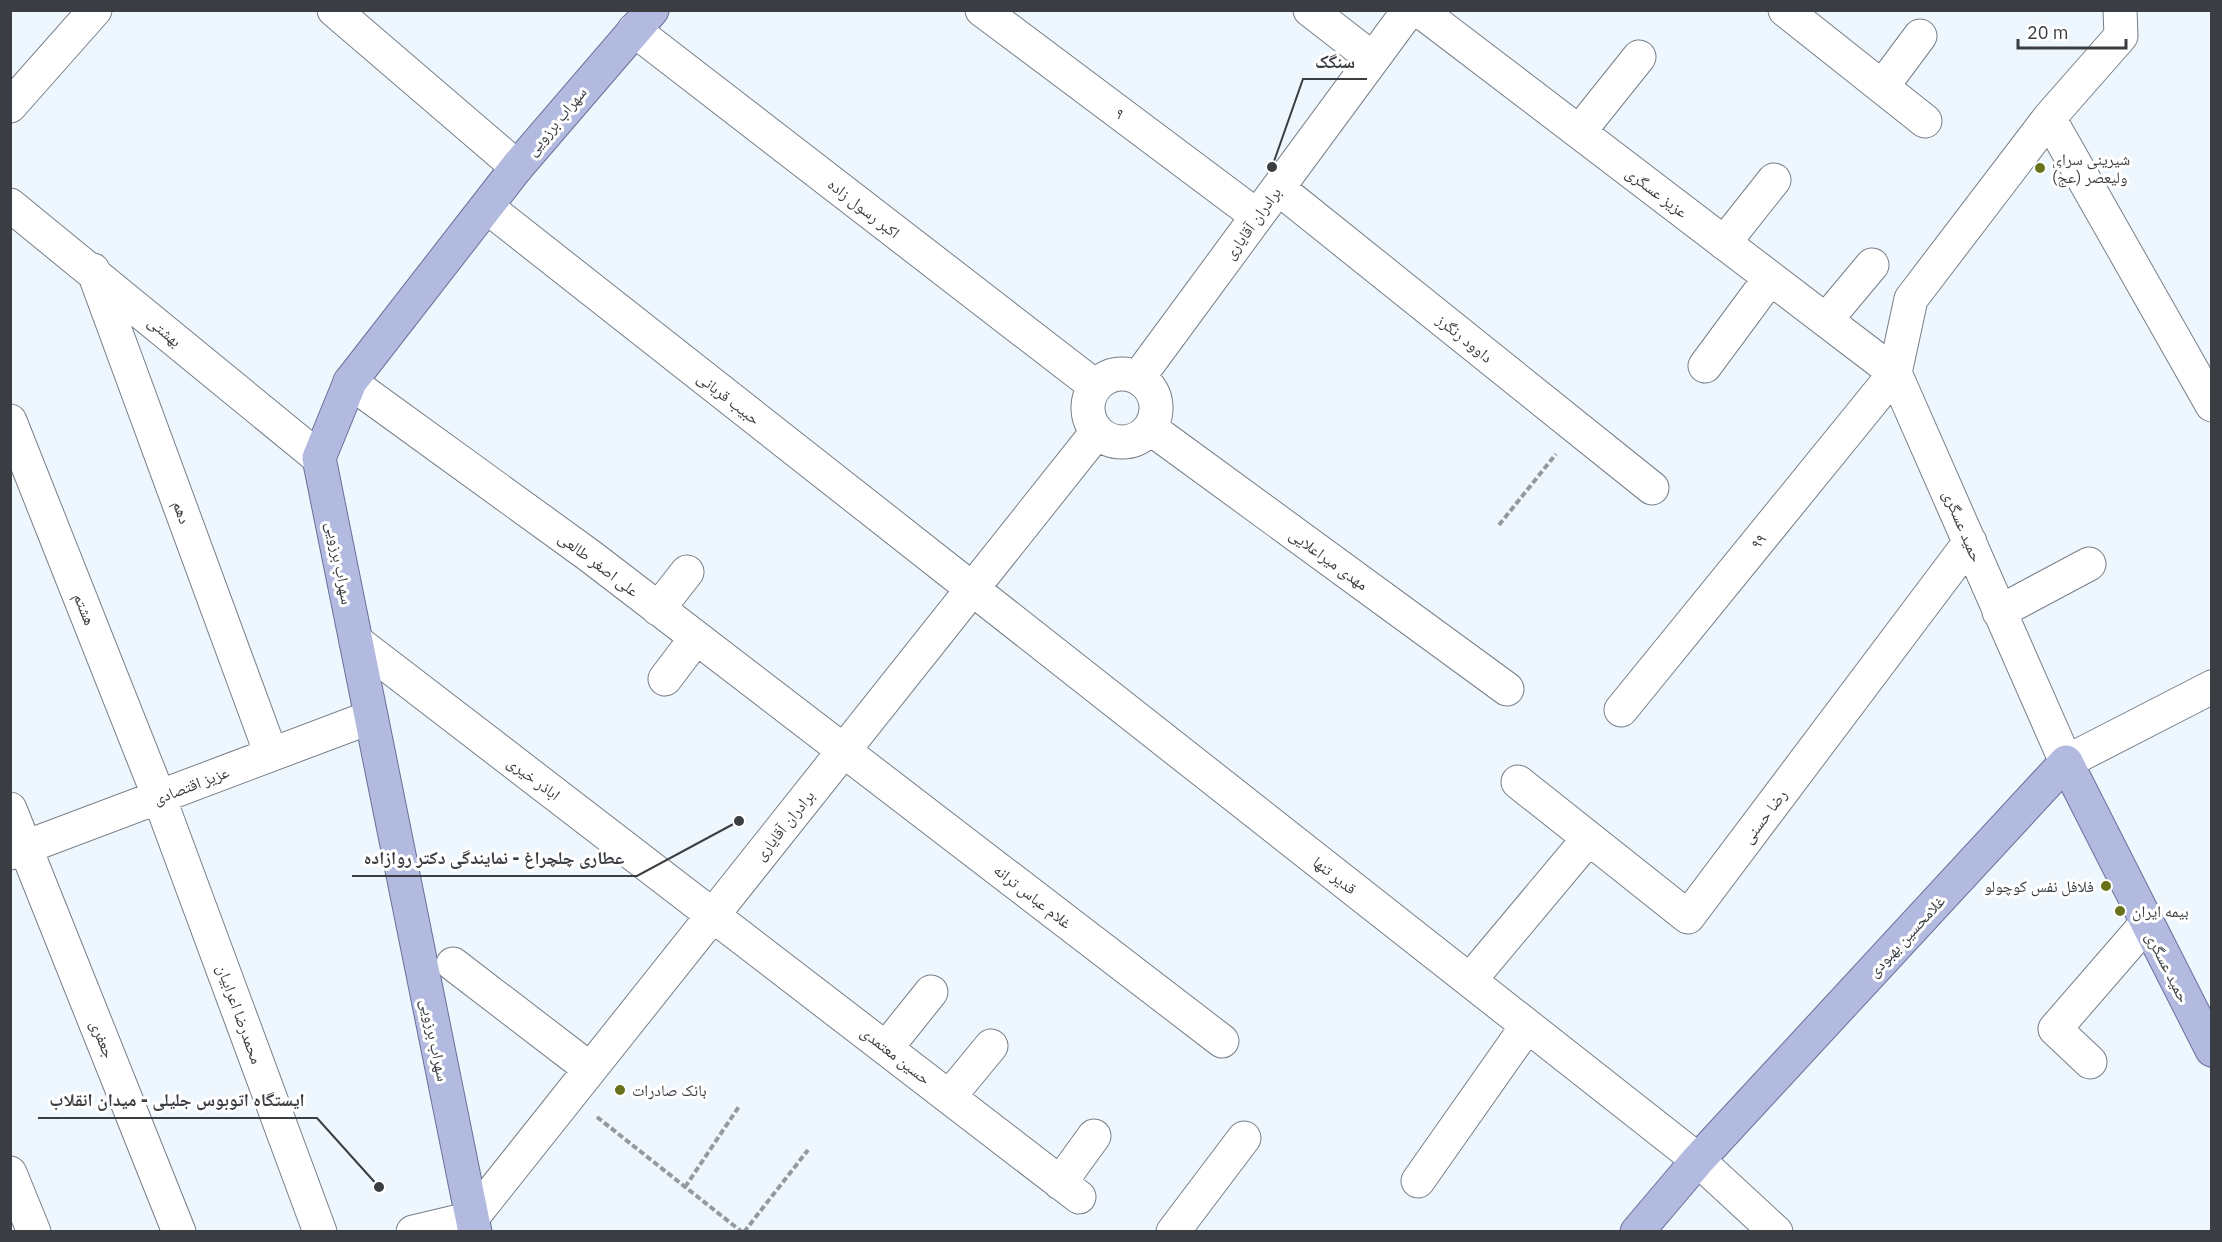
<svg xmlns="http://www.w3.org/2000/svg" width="2222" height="1242" font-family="'IBM Plex Sans','Noto Naskh Arabic',sans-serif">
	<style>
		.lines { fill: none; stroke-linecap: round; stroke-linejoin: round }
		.minor-casing { stroke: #777f88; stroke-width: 35 }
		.major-casing { stroke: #68709b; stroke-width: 35 }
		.path { stroke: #959aa0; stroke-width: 4; stroke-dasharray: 6 3; stroke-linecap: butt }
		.minor { stroke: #fff; stroke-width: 33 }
		.major { stroke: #b3bae0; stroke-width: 33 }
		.poi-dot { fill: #69721b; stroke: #fff; stroke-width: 2 }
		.labels { text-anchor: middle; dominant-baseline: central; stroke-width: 6; stroke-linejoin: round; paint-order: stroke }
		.street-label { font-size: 16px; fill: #3a3d41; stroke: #fff }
		.poi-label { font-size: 16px; fill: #3a3d41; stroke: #fff; text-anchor: start }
		.leader { fill: none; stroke: #3a3d41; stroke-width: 2 }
		.callout-dot { fill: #3a3d41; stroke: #fff; stroke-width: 2 }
		.callout-label { font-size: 18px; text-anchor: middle; font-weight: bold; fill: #3a3d41; stroke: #fff; stroke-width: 6; stroke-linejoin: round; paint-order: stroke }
	</style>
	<rect width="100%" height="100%" fill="#eef6fe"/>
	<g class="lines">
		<defs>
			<path id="minor" d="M334 10 517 167
				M982 10 1257 216
				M1310 10 1373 59
				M1419 10 1895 373 1621 710
				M1785 10 1925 121
				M2120 10 2121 36 2049 118 1911 299 1895 373 2066 762 2212 687
				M634 30 1095 386
				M1882 87 1920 36
				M10 106 95 10
				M2049 118 2212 405
				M1579 132 1639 57
				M1278 188 1652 488
				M10 205 319 458
				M487 207 1698 1160 1776 1232
				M1724 243 1774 180
				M93 270 271 754
				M1826 320 1872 265
				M1705 366 1770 278
				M1088 408a34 34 0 1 1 68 0a34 34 0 1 1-68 0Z
				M1138 378 1409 10
				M350 382 590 556 1222 1041
				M10 421 159 797 320 1232
				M1150 428 1507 689
				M658 609 687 572
				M1999 612 2089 564
				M356 641 1079 1197
				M665 679 696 638
				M1518 782 1688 917 1970 542
				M10 809 179 1232
				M10 853 371 717
				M453 964 590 1069
				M1470 980 1588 839
				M887 1047 931 992
				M2090 1062 2055 1029 2146 924
				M949 1097 991 1046
				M10 1173 34 1232
				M1418 1181 1527 1026
				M1060 1183 1094 1136
				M413 1232 472 1218 1097 432
				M1173 1232 1244 1138"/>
			<path id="major" d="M475 1232 319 458 350 382 517 167 652 10
				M1637 1232 1698 1160 2066 762 2212 1050"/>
		</defs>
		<!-- minor casing -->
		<use href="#minor" class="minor-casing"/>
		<!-- major casing -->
		<use href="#major" class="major-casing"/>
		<!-- path -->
		<path class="path" d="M1499 525 1556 454
			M597 1117 742 1232
			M685 1187 740 1105
			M744 1232 808 1150"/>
		<!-- minor -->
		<use href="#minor" class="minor"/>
		<!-- major -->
		<use href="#major" class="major"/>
	</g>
	<!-- markers -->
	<g class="poi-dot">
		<circle cx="2040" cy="168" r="6"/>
		<circle cx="2106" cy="886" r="6"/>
		<circle cx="2120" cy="911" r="6"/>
		<circle cx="620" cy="1090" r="6"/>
	</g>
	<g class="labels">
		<!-- street labels -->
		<g class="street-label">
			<text transform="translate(1120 113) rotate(37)">۹</text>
			<text transform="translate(556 121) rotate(-50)">سهراب برزویی</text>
			<text transform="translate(1657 192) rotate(37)">عزیز عسگری</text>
			<text transform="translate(864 208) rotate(38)">اکبر رسول زاده</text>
			<text transform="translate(1252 223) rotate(-54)">برادران آقایاری</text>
			<text transform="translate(165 331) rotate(40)">بهشتی</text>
			<text transform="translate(1465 338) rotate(39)">داوود رنگرز</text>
			<text transform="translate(729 398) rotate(38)">حبیب قربانی</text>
			<text transform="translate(182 512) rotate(70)">دهم</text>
			<text transform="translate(1963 526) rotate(67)">حمید عسگری</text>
			<text transform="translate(1758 541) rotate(-51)">۹۹</text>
			<text transform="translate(1329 559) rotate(36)">مهدی میراعلایی</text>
			<text transform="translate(340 563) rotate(79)">سهراب برزویی</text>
			<text transform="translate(599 564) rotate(37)">علی اصغر طالعی</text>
			<text transform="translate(85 609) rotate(68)">هشتم</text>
			<text transform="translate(534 778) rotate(37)">اباذر خیری</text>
			<text transform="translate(191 785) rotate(-21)">عزیز اقتصادی</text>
			<text transform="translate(1764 816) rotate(-53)">رضا حسنی</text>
			<text transform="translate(784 825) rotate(-51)">برادران آقایاری</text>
			<text transform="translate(1335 875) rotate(38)">قدیر تنها</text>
			<text transform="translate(1033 896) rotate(38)">غلام عباس ترانه</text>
			<text transform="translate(1906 936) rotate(-47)">غلامحسین بهبودی</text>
			<text transform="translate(2168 967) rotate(63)">حمید عسگری</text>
			<text transform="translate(240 1014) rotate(70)">محمدرضا اعرابیان</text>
			<text transform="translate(103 1039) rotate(68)">جعفری</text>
			<text transform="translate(435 1040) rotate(78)">سهراب برزویی</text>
			<text transform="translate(896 1055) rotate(38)">حسین معتمدی</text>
		</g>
		<!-- poi labels -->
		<g class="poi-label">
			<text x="2052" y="159">شیرینی سرای<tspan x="2052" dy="18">ولیعصر (عج)</tspan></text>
			<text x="2094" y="886" text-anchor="end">فلافل نفس کوچولو</text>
			<text x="2132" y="911">بیمه ایران</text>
			<text x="632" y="1090">بانک صادرات</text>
		</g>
	</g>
	<!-- callouts -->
	<path class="leader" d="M1272 167L1303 79H1367M739 821L637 876H352M379 1187L317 1118H38"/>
	<g class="callout-dot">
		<circle cx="1272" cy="167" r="6"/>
		<circle cx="739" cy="821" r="6"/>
		<circle cx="379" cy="1187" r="6"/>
	</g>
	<g class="callout-label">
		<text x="1335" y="68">سنگک</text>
		<text x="494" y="864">عطاری چلچراغ - نمایندگی دکتر روازاده</text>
		<text x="177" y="1106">ایستگاه اتوبوس جلیلی - میدان انقلاب</text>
	</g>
	<!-- border -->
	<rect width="2222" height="1242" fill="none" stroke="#3a3d41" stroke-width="24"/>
	<!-- scale -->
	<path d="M2018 39v9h108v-9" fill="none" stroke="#3a3d41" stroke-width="3"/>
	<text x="2027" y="39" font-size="18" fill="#3a3d41" stroke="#ffffff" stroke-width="4.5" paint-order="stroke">20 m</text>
</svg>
